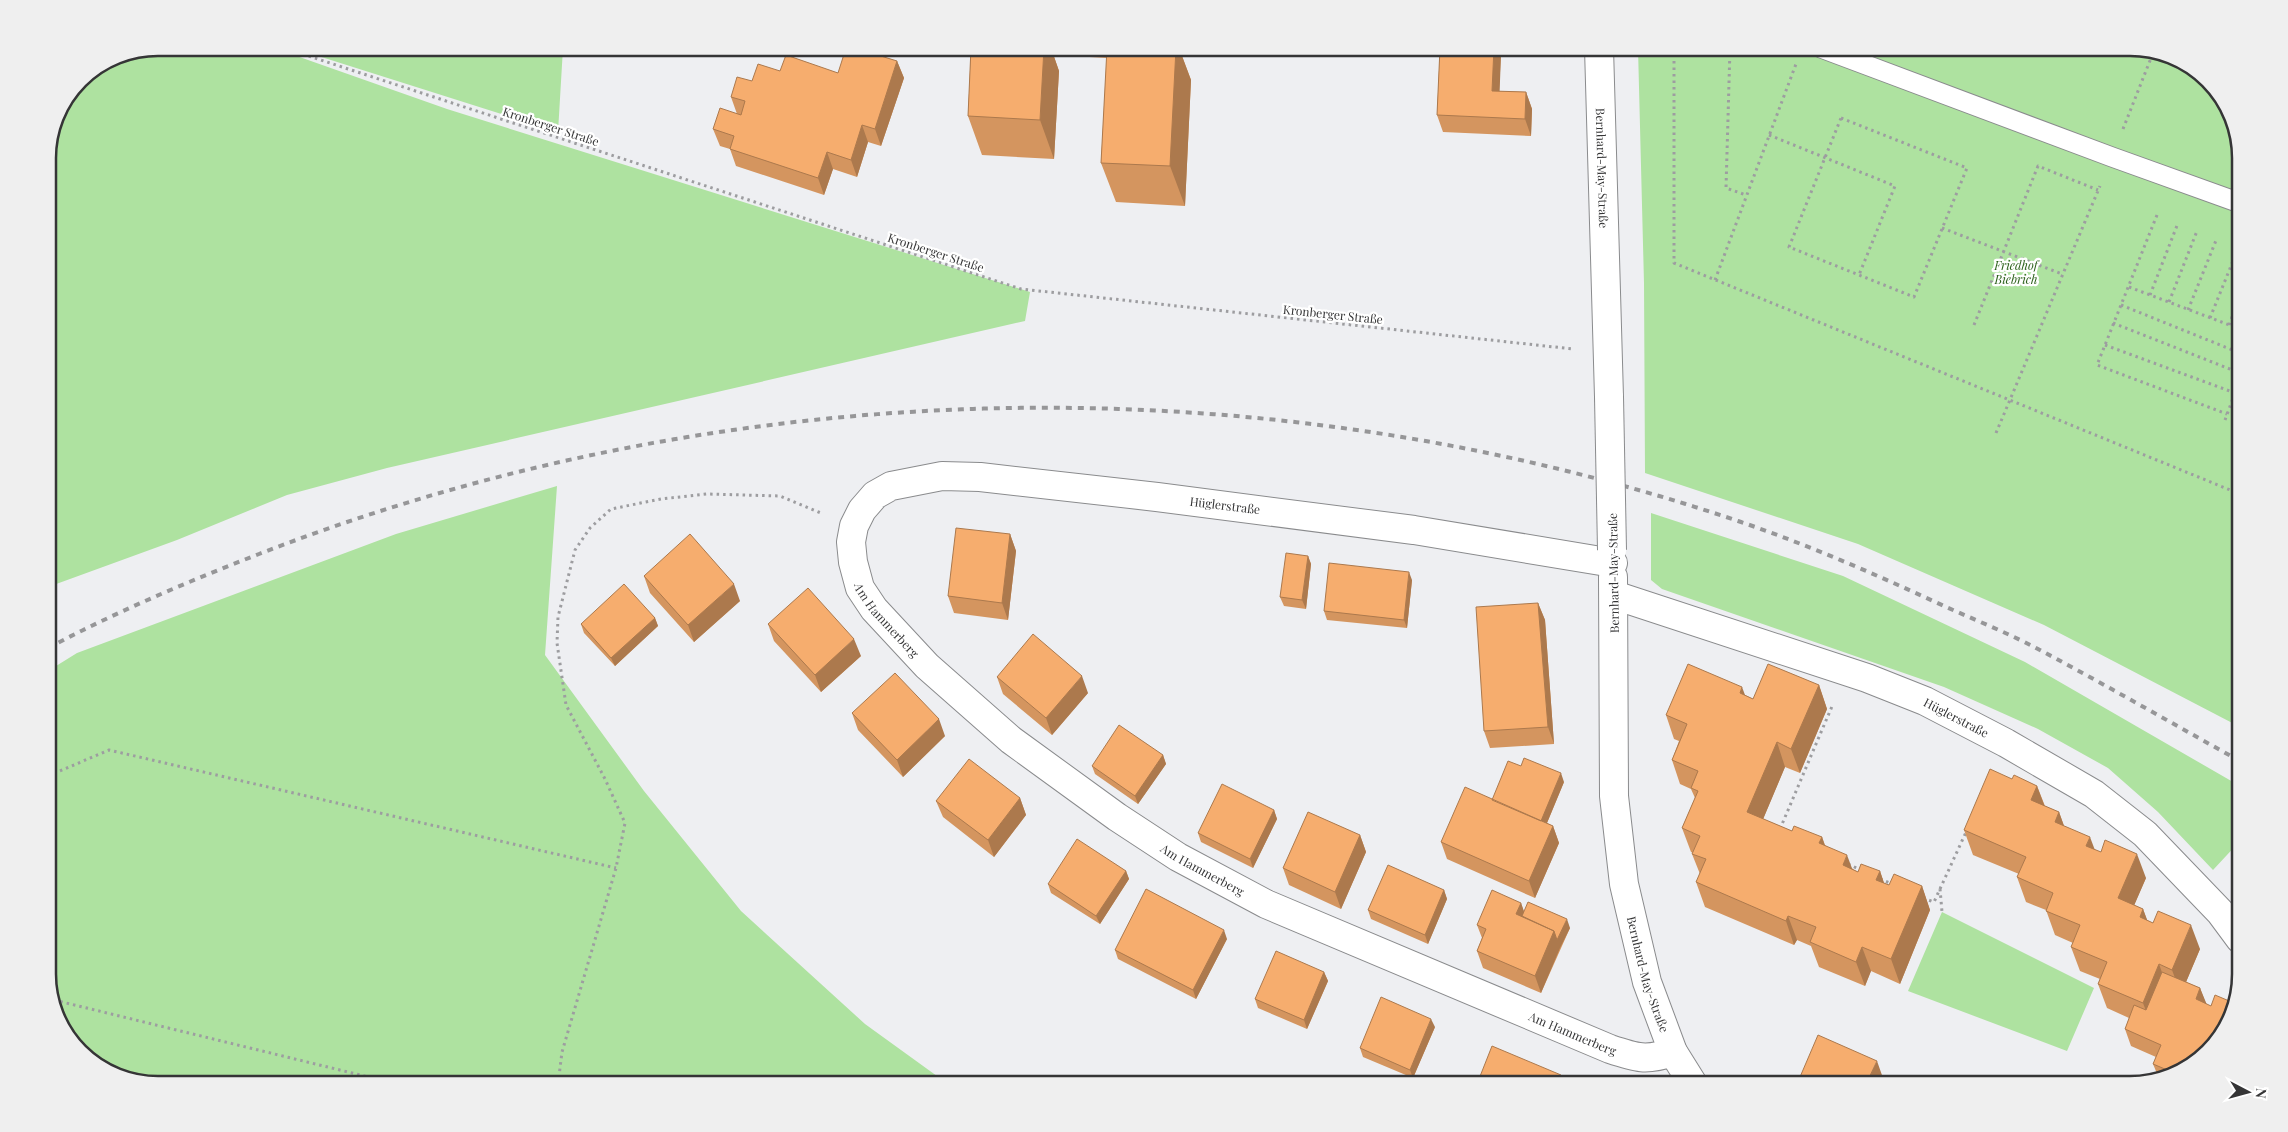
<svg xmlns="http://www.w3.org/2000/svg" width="2288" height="1132" font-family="'Playfair Display',serif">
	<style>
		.green { fill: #aee2a0 }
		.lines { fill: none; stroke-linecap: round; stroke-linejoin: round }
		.lane-casing { stroke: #8a8b8d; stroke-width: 21 }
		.street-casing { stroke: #8a8b8d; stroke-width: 30 }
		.path { stroke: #9d9da0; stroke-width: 3; stroke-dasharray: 2.5 4; stroke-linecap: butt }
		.lane { stroke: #fff; stroke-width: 19 }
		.street { stroke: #fff; stroke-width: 28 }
		.rail { stroke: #969698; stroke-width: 4; stroke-dasharray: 6 6; stroke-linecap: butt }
		.street-bridge-casing { stroke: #8a8b8d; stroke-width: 30; stroke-linecap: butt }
		.street-bridge { stroke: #fff; stroke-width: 28 }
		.wall { fill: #d4955f }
		.shaded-wall { fill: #ac794d }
		.building { fill: #f6ad6e; stroke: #ac794d }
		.labels { text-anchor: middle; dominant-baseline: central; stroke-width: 4.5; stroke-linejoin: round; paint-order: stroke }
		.street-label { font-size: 12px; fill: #353536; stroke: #fff }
		.park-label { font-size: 12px; font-style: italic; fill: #295f18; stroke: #fff }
		.rim { fill: none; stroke: #353536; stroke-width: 2.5 }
	</style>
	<rect width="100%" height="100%" fill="#eeeff2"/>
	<!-- green -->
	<path class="green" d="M158 48H274L447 109 1030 292 1025 321 387 468 287 495 177 540 48 587V151L56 116 80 80 116 56Z
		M293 48H563L558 132Z
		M1638 48H2130L2179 59 2222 97 2240 151V727L2044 625 1858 544 1645 473 1644 283Z
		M557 486 545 655 644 791 741 911 865 1024 948 1084H158L109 1073 66 1036 48 981V671L77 653 396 534Z
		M1651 513 1843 576 2025 662 2240 786V841L2213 870 2158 812 2108 768 2038 729 1944 687 1662 589 1651 580Z
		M1942 912 2094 988 2067 1051 1908 991Z"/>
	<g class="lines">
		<defs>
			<path id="lane" d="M1821 48 2112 157 2240 203"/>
			<g id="street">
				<path id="s1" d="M1599 48 1609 397"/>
				<path id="s2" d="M1613 563 1414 530 1157 497 980 477 942 476 891 486 875 495 862 510 854 526 851 542 853 562 860 588 874 609 927 666 1011 740 1117 817 1178 857 1266 904 1610 1049C1637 1058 1646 1061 1673 1052"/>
				<path id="s3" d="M1613 577 1614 796 1624 884 1647 982 1673 1052 1693 1084"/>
				<path id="s4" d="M1614 595 1867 678 1925 701 2006 743 2094 794 2145 834 2220 912 2240 939"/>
			</g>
		</defs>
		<!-- lane casing -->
		<use href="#lane" class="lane-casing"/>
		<!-- street casing -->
		<use href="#street" class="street-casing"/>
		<!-- path -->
		<path class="path" d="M284 48 1021 289 1573 349
			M1674 48V263L2240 494
			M1730 48 1726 188 1746 195
			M1841 118 1967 168 1914 297 1789 247Z
			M2123 129 2153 53
			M1769 135 1895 186 1859 275
			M2157 215 2097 365 2227 414
			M1942 228 2062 274
			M1715 280 1796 64
			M2129 287 2240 329
			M2150 295 2178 223
			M2169 302 2197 231
			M2121 305 2240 353
			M2188 310 2217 238
			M2210 318 2239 246
			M2113 323 2240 373
			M1974 325 2038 166 2098 190
			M2229 325 2240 296
			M2105 345 2235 393
			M2225 420 2240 379
			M1996 433 2100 186
			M48 776 109 750 616 868
			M1780 829 1833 704
			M1848 864 1863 871
			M1880 879 1892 884
			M1940 889 1942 912
			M1923 898 1934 902 1967 830
			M54 1000 397 1084
			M558 1084 562 1052 616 868 625 823 605 779 566 705 557 643 558 617 575 550 590 528 611 509 661 499 707 494 780 496 821 513"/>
		<!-- lane -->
		<use href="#lane" class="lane"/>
		<!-- street -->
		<use href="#street" class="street"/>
		<!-- rail -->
		<path class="rail" d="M48 648C116 612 187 582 259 554 730 371 1262 359 1741 522 1811 546 1877 575 1944 606 1975 620 2008 633 2038 649 2106 685 2173 724 2240 761"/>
		<defs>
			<path id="street-bridge" d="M1609 397 1612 550"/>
		</defs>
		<!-- street-bridge casing -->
		<use href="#street-bridge" class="street-bridge-casing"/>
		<!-- street-bridge -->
		<use href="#street-bridge" class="street-bridge"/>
	</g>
	<!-- wall -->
	<path class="wall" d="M971 48H1051L1059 71 1054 159 982 155 968 116Z
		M1052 48H1179L1191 80 1185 206 1116 202 1101 163 1107 58 1055 55Z
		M1440 48H1534L1533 56 1501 54 1499 91 1526 92 1532 109 1531 136 1443 132 1437 115Z
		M897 61 904 78 881 146 868 142 857 177 833 169 824 195 736 166 730 149 720 146 713 129 737 114 731 97 780 71 838 73Z
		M1010 534 1016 551 1008 620 954 613 948 596Z
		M1308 556 1311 564 1306 609 1284 606 1280 597Z
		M644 576 740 601 694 642 650 593Z
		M1412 580 1407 628 1327 620 1324 611Z
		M1538 603 1545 620 1554 744 1490 748 1484 731Z
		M655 618 658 626 615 666 584 633 581 624Z
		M768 624 861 656 821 692 774 641Z
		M997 677 1088 693 1052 735 1003 694Z
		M1819 685 1827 709 1800 773 1785 767 1763 819 1792 831 1822 837 1825 845 1853 869 1858 872 1880 871 1884 883 1889 885 1922 886 1930 910 1900 984 1871 971 1865 986 1819 967 1811 946 1797 940 1794 945 1705 907 1696 882 1700 874 1692 854 1693 853 1691 852 1682 828 1695 798 1691 789 1680 784 1672 760 1679 741 1674 739 1666 715 1745 695 1753 699Z
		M852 713 945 736 903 777 858 730Z
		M1163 755 1166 764 1138 804 1095 774 1092 766Z
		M2012 779 2037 786 2045 806 2059 812 2064 826 2094 849 2146 878 2134 905 2143 909 2147 920 2200 949 2186 982 2200 988 2206 1004 2191 1066 2158 1076 2153 1064 2156 1057 2131 1046 2125 1029 2129 1018 2107 1008 2098 984 2100 979 2080 971 2071 947 2073 943 2055 935 2046 910 2026 902 2017 877 2019 874 1973 855 1964 830Z
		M1564 782 1547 823 1553 826 1559 843 1535 898 1447 859 1441 842 1492 800Z
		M1020 798 1026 815 994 857 943 817 936 801Z
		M1274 810 1277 819 1253 868 1201 842 1198 833Z
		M1360 835 1366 852 1341 909 1289 885 1283 868Z
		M1126 871 1129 879 1100 924 1051 893 1048 884Z
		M1444 890 1447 899 1428 944 1371 919 1368 910Z
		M1521 903 1524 912 1570 928 1541 993 1483 968 1477 951 1482 938 1477 925Z
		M1227 939 1196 999 1118 959 1115 950Z
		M1324 972 1328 981 1307 1029 1258 1008 1255 999Z
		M1435 1027 1413 1078 1363 1057 1360 1048Z"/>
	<!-- shaded-wall -->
	<path class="shaded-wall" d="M1044 48H1051L1059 71 1054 159 1040 120Z
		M1176 48H1179L1191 80 1185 206 1170 166Z
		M1494 48H1499L1501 54 1499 108 1492 91Z
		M1530 48H1534L1533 56Z
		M897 61 904 78 881 146 875 129Z
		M1526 92 1532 109 1531 136 1525 119Z
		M862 125 868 142 857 177 851 160Z
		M827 152 833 169 824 195 818 178Z
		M1010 534 1016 551 1008 620 1002 603Z
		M1308 556 1311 564 1306 609 1302 600Z
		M1409 572 1412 580 1407 628 1404 620Z
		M734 584 740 601 694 642 688 625Z
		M1538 603 1545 620 1554 744 1548 727Z
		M655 618 658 626 615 666 611 658Z
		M854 639 861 656 821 692 815 675Z
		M1082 676 1088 693 1052 735 1046 718Z
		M1819 685 1827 709 1800 773 1791 749Z
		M1742 687 1751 711 1740 693Z
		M939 719 945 736 903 777 897 760Z
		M1777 742 1785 767 1756 836 1747 812Z
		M1163 755 1166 764 1138 804 1135 796Z
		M1561 773 1564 782 1542 835 1538 827Z
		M2037 786 2046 810 2031 800Z
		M1020 798 1026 815 994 857 988 840Z
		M1274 810 1277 819 1253 868 1250 859Z
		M2059 812 2068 837 2055 822Z
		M1553 826 1559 843 1535 898 1529 881Z
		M1360 835 1366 852 1341 909 1335 892Z
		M1822 837 1830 861 1819 843Z
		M2090 837 2099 861 2086 846Z
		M2137 854 2146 878 2127 922 2118 898Z
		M1847 855 1856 879 1843 865Z
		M1126 871 1129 879 1100 924 1096 916Z
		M1880 871 1888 895 1876 880Z
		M1922 886 1930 910 1900 984 1891 959Z
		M1444 890 1447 899 1428 944 1425 935Z
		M1521 903 1527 920 1516 914Z
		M2143 909 2152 933 2140 917Z
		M1788 916 1797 940 1794 945 1786 921Z
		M1567 919 1570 928 1560 948 1557 940Z
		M2191 925 2200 949 2181 994 2172 970Z
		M1224 930 1227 939 1196 999 1193 990Z
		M1554 931 1560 948 1541 993 1535 976Z
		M1862 947 1871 971 1865 986 1856 962Z
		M2159 964 2168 989 2152 1027 2143 1003Z
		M1324 972 1328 981 1307 1029 1304 1020Z
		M2200 988 2207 1005 2196 999Z
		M1431 1019 1435 1027 1413 1078 1410 1070Z
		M1877 1061 1883 1078 1880 1084H1866Z
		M1561 1075 1564 1084H1557Z"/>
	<!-- building -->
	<path class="building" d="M846 48H855L897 61 875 129 862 125 851 160 827 152 818 178 730 149 734 136 713 129 720 108 741 115 745 101 731 97 737 77 752 81 758 64 780 71 786 55 838 73Z
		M971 48H1044L1040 120 968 116Z
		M1065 48H1107V50Z
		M1107 48H1176L1170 166 1101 163Z
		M1440 48H1494L1492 91 1526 92 1525 119 1437 115Z
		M956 528 1010 534 1002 603 948 596Z
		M690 534 734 584 688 625 644 576Z
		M1286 553 1308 556 1302 600 1280 597Z
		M1329 563 1409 572 1404 620 1324 611Z
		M624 584 655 618 611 658 581 624Z
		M808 588 854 639 815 675 768 624Z
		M1538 603 1548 727 1484 731 1476 607Z
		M1033 634 1082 676 1046 718 997 677Z
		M1688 664 1742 687 1740 693 1753 699 1768 664 1819 685 1791 749 1777 742 1747 812 1792 831 1794 826 1822 837 1819 843 1847 855 1843 865 1858 872 1861 864 1880 871 1876 880 1889 885 1894 874 1922 886 1891 959 1862 947 1856 962 1810 942 1816 927 1788 916 1786 921 1696 882 1706 859 1692 854 1700 836 1682 828 1698 791 1691 788 1698 771 1672 760 1687 724 1666 715Z
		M895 673 939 719 897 760 852 713Z
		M1119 725 1163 755 1135 796 1092 766Z
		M1524 758 1561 773 1541 821 1492 800 1508 761 1521 766Z
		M969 759 1020 798 988 840 936 801Z
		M1990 769 2012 779 2014 775 2037 786 2031 800 2059 812 2055 822 2090 837 2086 846 2101 852 2105 840 2137 854 2118 898 2143 909 2140 917 2153 923 2158 911 2191 925 2172 970 2159 964 2143 1003 2098 984 2107 962 2071 947 2080 925 2046 911 2053 893 2017 877 2026 857 1964 830Z
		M1222 784 1274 810 1250 859 1198 833Z
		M1465 787 1553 826 1529 881 1441 842Z
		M1308 812 1360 835 1335 892 1283 868Z
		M1077 839 1126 871 1096 916 1048 884Z
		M1388 865 1444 890 1425 935 1368 910Z
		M1146 889 1224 930 1193 990 1115 950Z
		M1492 890 1521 903 1516 914 1554 931 1535 976 1477 951 1486 929 1477 925Z
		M1528 902 1567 919 1557 940 1554 931 1522 916Z
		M1276 951 1324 972 1304 1020 1255 999Z
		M2162 972 2200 988 2196 999 2211 1006 2215 995 2234 1003 2229 1022 2191 1066 2172 1072 2153 1064 2161 1045 2125 1029 2134 1005 2146 1010Z
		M1381 997 1431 1019 1410 1070 1360 1048Z
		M1818 1035 1877 1061 1866 1084H1797Z
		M1492 1046 1561 1075 1557 1084H1477Z"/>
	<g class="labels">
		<!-- street labels -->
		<g class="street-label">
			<text transform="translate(551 126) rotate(18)">Kronberger Straße</text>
			<text stroke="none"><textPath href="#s1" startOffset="120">Bernhard-May-Straße</textPath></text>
			<text transform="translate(936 252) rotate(18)">Kronberger Straße</text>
			<text transform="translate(1333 314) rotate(6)">Kronberger Straße</text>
			<text transform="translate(1225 505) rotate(7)">Hüglerstraße</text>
			<text transform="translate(1613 573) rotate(-91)">Bernhard-May-Straße</text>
			<text stroke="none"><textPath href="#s2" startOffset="890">Am Hammerberg</textPath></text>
			<text stroke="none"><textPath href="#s4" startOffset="364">Hüglerstraße</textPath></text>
			<text stroke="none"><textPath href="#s2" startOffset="1295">Am Hammerberg</textPath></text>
			<text stroke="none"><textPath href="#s3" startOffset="401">Bernhard-May-Straße</textPath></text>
			<text stroke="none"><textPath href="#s2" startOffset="1700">Am Hammerberg</textPath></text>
		</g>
		<!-- park labels -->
		<g class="park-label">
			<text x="2016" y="265">Friedhof<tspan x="2016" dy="14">Biebrich</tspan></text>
		</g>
	</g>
	<!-- crop -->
	<path d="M0 0H2288V1132H0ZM158 56H2130A102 102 0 0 1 2232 158V974A102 102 0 0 1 2130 1076H158A102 102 0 0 1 56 974V158A102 102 0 0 1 158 56Z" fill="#efefef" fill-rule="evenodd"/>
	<path class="rim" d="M158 56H2130A102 102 0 0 1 2232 158V974A102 102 0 0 1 2130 1076H158A102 102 0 0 1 56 974V158A102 102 0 0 1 158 56Z"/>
	<!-- north arrow -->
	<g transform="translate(2248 1092) rotate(96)" stroke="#ffffff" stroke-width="4" paint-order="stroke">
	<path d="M0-4L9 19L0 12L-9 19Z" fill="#353536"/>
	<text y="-8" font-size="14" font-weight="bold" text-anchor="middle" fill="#353536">N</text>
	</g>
</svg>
